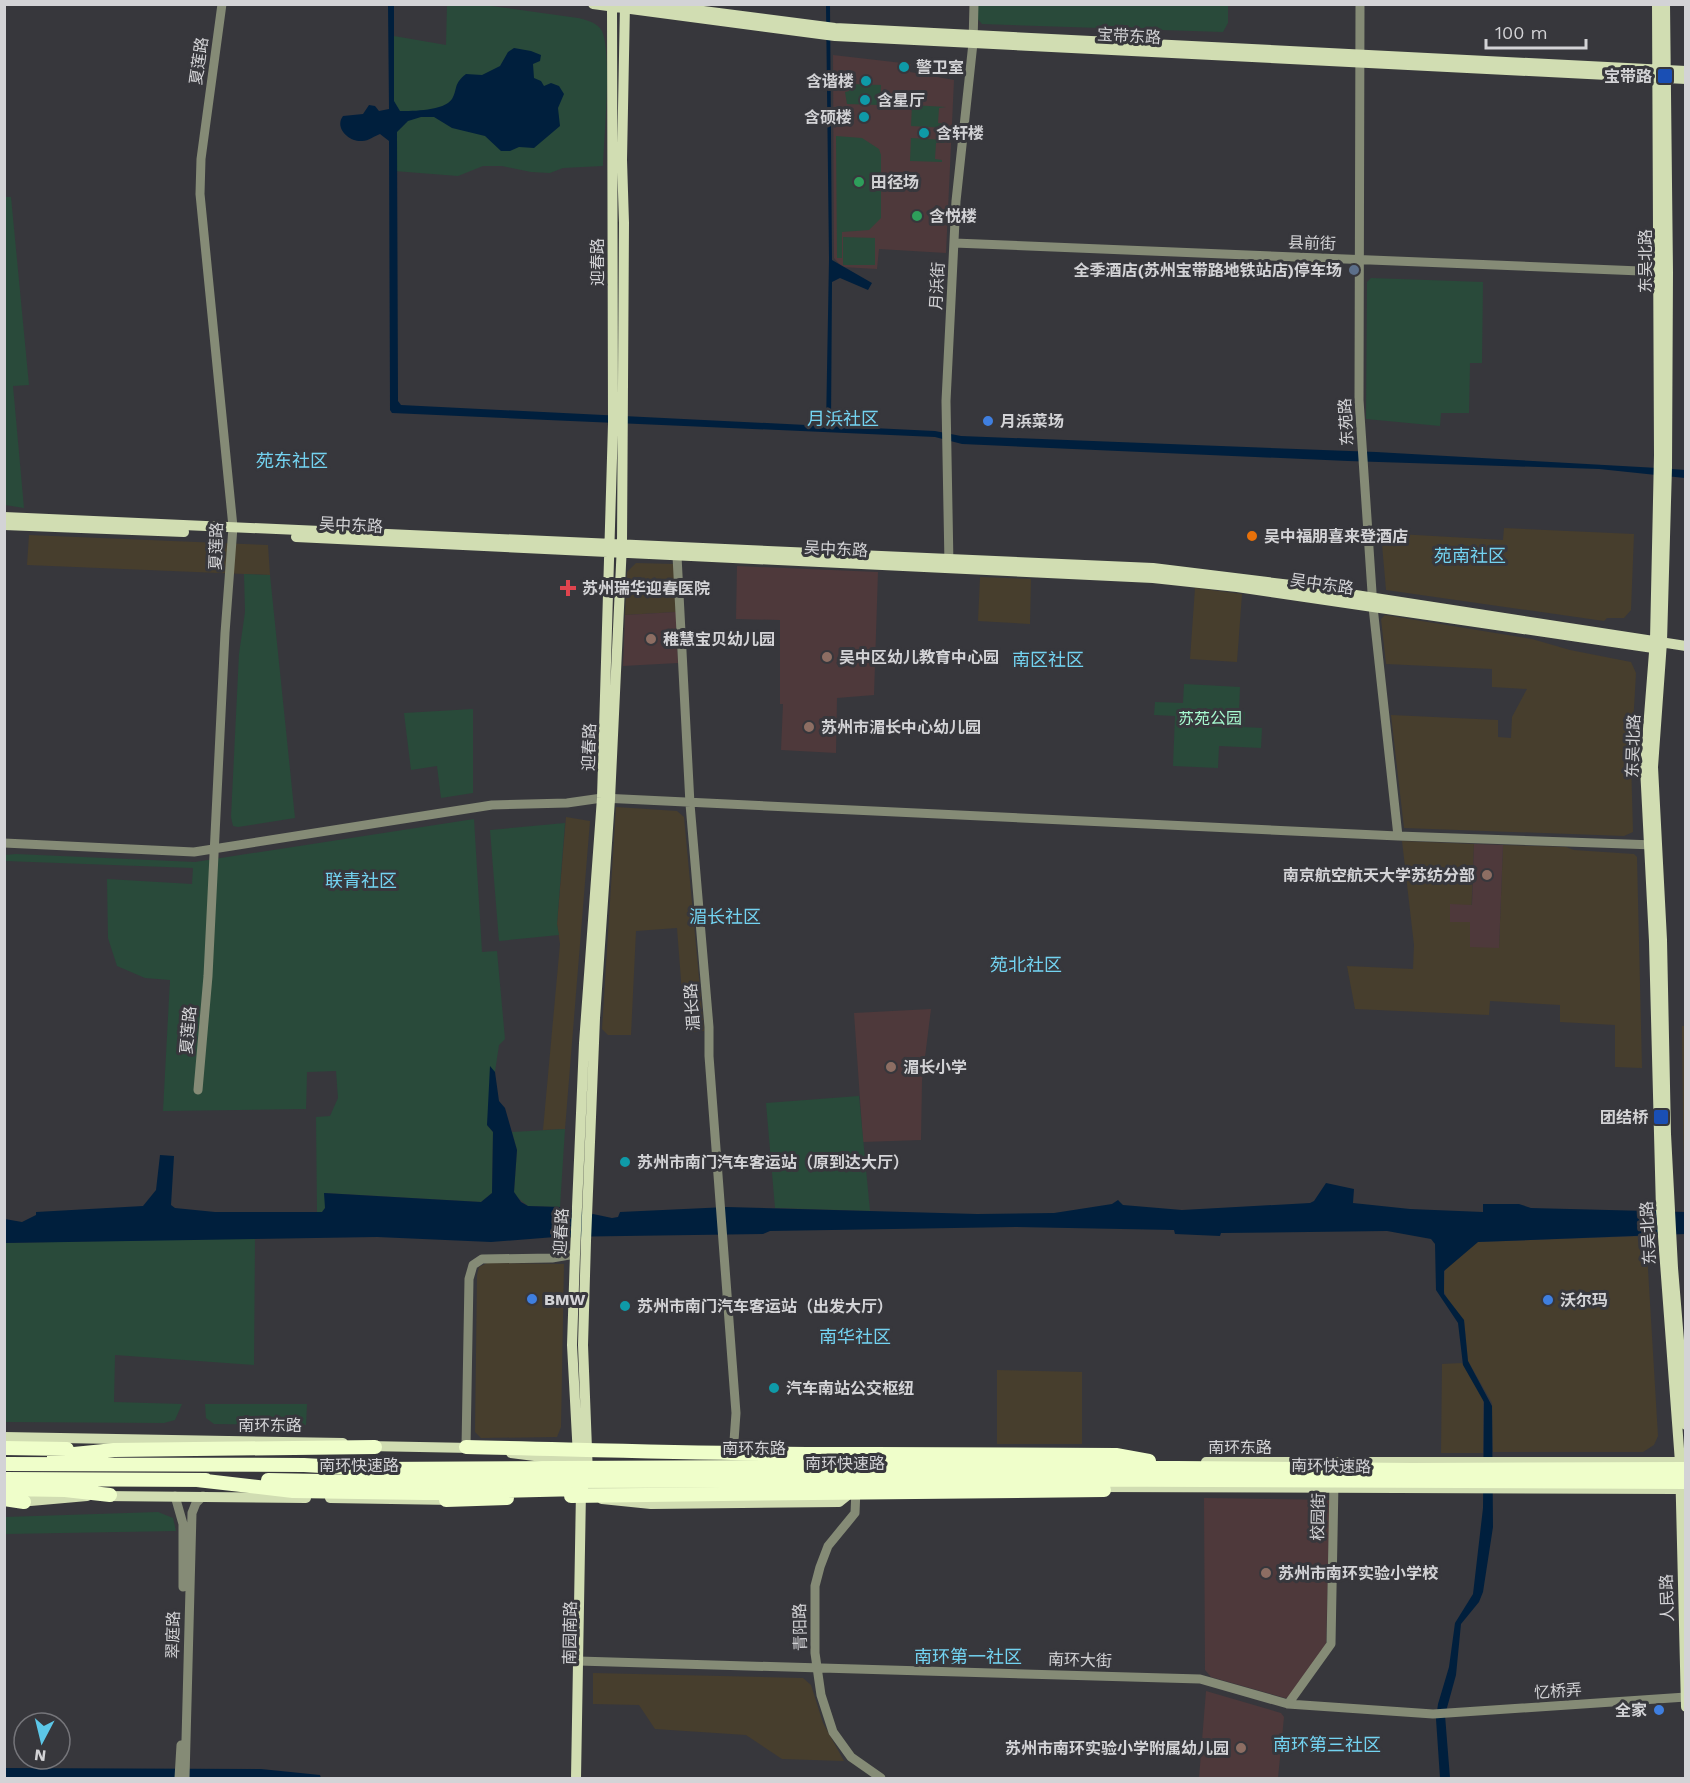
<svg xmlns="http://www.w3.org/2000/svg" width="1690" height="1783" font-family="'Work Sans','Noto Sans SC',sans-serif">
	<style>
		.commercial { fill: #473e2d }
		.education { fill: #4e393b }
		.green { fill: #294a3a }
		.water { fill: #001f3d }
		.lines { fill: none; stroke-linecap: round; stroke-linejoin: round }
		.minor { stroke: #858b76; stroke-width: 9 }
		.major { stroke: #d1ddb2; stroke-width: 10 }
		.highway { stroke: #effeca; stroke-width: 14 }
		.highway-bridge { stroke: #effeca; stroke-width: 14 }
		.culture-dot { fill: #0f9aa8; stroke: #37373c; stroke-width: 2 }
		.transit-dot { fill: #1a4fb4; stroke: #37373c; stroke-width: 2 }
		.leisure-dot { fill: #2e9e5b; stroke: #37373c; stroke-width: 2 }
		.service-dot { fill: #5c6f8a; stroke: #37373c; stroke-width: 2 }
		.shop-dot { fill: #3f7fe0; stroke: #37373c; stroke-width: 2 }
		.food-dot { fill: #e8710a; stroke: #37373c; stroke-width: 2 }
		.health-dot { fill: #e0444e; stroke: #37373c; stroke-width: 2 }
		.education-dot { fill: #8d6e63; stroke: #37373c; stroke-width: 2 }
		.labels { text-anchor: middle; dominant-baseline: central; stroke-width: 6; stroke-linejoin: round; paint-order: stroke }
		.street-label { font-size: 16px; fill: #d3d3d6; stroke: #37373c }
		.poi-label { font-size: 16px; font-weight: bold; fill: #d3d3d6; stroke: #37373c; text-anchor: start }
		.park-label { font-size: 16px; fill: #a7fad0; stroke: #37373c }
		.neighbourhood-label { font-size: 18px; fill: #73d3f1; stroke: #37373c }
	</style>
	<rect width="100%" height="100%" fill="#37373c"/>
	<!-- commercial -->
	<path class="commercial" d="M1504 528 1634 534 1631 610 1624 618H1607L1604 621 1386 590 1381 533 1503 540Z
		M29 535 268 545 270 575 27 565Z
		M636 563 674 564 676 612 625 615 627 572Z
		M980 577 1031 579 1030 624 978 621Z
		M1195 588 1242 594 1237 662 1190 659Z
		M1385 615 1532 639 1570 650 1631 662 1636 673 1631 760 1633 832 1624 836 1404 828 1391 715 1498 720V737L1511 738 1512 717 1527 689 1492 687V669L1386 664 1381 619Z
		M616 807 677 811 684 817 704 1031 685 1032 677 928 636 931 631 1035H608L602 1029Z
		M566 817 590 821 565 1129 543 1130 560 944 557 924Z
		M1402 841 1474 844 1470 946 1499 947 1503 845 1566 847 1574 850 1634 854 1637 857 1642 1068 1615 1067V1025L1560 1022V1005L1490 1001 1489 1015 1355 1009 1347 966 1413 969 1414 945Z
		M1682 1026H1686L1685 1212 1683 1120Z
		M1646 1236 1658 1436 1654 1445 1643 1452H1493L1492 1403 1468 1361 1464 1320 1449 1303 1444 1291 1445 1269 1478 1242Z
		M487 1263 564 1264 561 1427 557 1437 481 1438 475 1432 477 1275 479 1267Z
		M1462 1363 1483 1398V1453H1441L1442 1364Z
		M997 1370 1082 1372V1444H997Z
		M593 1673 803 1678 811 1685 823 1723 844 1761 782 1759 746 1735 655 1729 639 1705 593 1704Z"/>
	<!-- education -->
	<path class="education" d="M833 55 911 64 910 72 954 80 946 253 879 249 877 269 842 267 834 258Z
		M737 566 878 572 874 695 837 698 836 753 781 750 783 704H780V620L736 619Z
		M676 612 678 663 623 666 625 615Z
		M1474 844 1503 845 1499 948 1470 947V922H1450V904L1472 905Z
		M931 1009 922 1081 921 1140 863 1142 854 1013Z
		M1204 1498 1330 1500 1326 1646 1293 1697 1285 1698 1211 1677 1205 1670Z
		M1206 1691 1281 1713 1284 1717 1278 1778H1199Z"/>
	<!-- green -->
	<path class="green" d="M447 5H484L578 18C587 20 598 23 602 31 612 53 604 138 603 166L563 168 550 173 531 172 502 166H483L458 176 394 171V36L446 45Z
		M977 5H1228V23L1223 32 982 24 977 18Z
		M849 84 881 85 880 105 847 104 845 92 849 91Z
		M912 105 946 107 939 108 938 123 945 124V128L911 126Z
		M836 136 862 138 879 149 881 155V218L869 230 842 232V258H837Z
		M911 138 945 140 944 143H936L935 159 942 160V162L910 161Z
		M5 197H11L29 385 13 386 24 508 5 505Z
		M843 237 875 238V265H843Z
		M1371 278 1483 282 1482 363H1470L1469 413H1441L1440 426 1366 419 1367 282Z
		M244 574 270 575 295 818 238 827 233 826 231 817 239 654 245 612Z
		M1184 684 1240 687 1239 712H1245L1244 727 1262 728 1261 748 1219 746 1218 768 1173 766 1175 716 1154 715 1155 702 1183 703Z
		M473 709V793L441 798 437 766 411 770 404 713Z
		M474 819 482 952 497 951 505 1039 499 1045 487 1125 493 1132 492 1193 481 1202 325 1193V1208L322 1212H317L316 1117 330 1116 338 1098 336 1071 307 1072 306 1109 163 1111 170 980 145 978 117 966 108 938 107 879 192 884 193 868 5 861V855L16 854 195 862Z
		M565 823 557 924 559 935 499 941 490 830Z
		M859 1096 870 1211 775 1208 766 1103Z
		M565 1129 560 1207 528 1206 517 1197 514 1192 517 1150 512 1132Z
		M255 1238 254 1365 115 1355 114 1402 182 1404 175 1420 164 1423 5 1422 4 1243Z
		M205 1404H307L306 1425 214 1424 206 1418Z
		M158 1512 173 1518 176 1531 5 1534V1517Z"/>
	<!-- water -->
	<path class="water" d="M388 5H394V101L400 111C413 111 444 111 452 99 458 89 453 84 466 74L482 75 500 66 508 52 514 48 531 51 541 55 540 61 533 64 534 78 541 81 544 86 551 83 559 86 564 94 558 108 560 126 534 148 519 147 510 151H501L485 136 452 128 434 117H421L408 121 397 132 398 401 401 405 826 426 829 259 826 5H830L832 260 872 283 868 290 840 278 832 282 831 426 935 431 961 436 1376 452 1658 468 1685 470V478L1599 469 1348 461 962 444 935 437 392 413 390 410 389 141 380 134C374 136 369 141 362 141 349 142 334 128 343 116L363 114 369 105 375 106 379 111 389 109Z
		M490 1066 495 1072 499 1101 505 1108 517 1150 514 1192 521 1202 528 1206 560 1207 612 1218 618 1217 620 1212 727 1207 977 1214 1054 1213 1112 1204 1118 1200 1123 1205 1182 1210 1310 1203 1314 1201 1326 1183 1354 1189 1353 1203 1410 1209 1483 1212V1204H1519L1531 1208 1686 1212 1685 1234 1478 1242 1444 1271V1294L1464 1320 1468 1361 1492 1406 1493 1527 1483 1592 1479 1602 1461 1624 1456 1675 1445 1715 1450 1778H1440L1436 1719 1438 1704 1449 1667 1455 1623 1473 1594 1483 1508 1484 1402 1463 1365 1458 1323 1436 1290 1435 1244 1431 1239 1387 1231 1221 1233 1220 1236 1175 1234 1174 1230 1015 1227 770 1231 763 1234 555 1237 491 1242 377 1237 5 1243V1219L22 1222 36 1215V1212L143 1206 156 1190 160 1155 174 1156 171 1205 175 1208 215 1212H322L325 1208 324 1193 481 1202 492 1193 493 1132 487 1125Z
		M5 1768 261 1769 320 1775 321 1778H5Z"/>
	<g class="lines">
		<!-- minor -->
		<path class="minor" d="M1360 4 1359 400 1373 607 1398 836
			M954 243 1665 272
			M677 556 690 804 709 1027V1056L736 1413 733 1455
			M949 565 946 401 956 201 973 43 974 4
			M4 843 194 852 492 805 567 803 602 798 1398 836 1655 845
			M198 1090 208 976 225 633 233 527 200 194 201 159 222 4
			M466 1447 469 1279 473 1265 482 1259 552 1258 575 1254
			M856 1489 855 1513 828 1546 820 1567 815 1586V1653L821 1695 833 1732 851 1757 881 1778
			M175 1496 183 1524V1587
			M578 1661 1200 1679 1288 1704 1433 1714 1686 1697
			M1288 1704 1331 1644 1334 1482
			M179 1778 181 1745
			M185 1778 192 1513 196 1503 203 1496"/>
		<!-- major -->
		<path class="major" d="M593 4 835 36 1686 79
			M649 4 835 28 1686 71
			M1657 4 1659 455 1655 640 1645 767 1654 941 1661 1210 1680 1462 1686 1707
			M1665 4 1668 272 1667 467 1662 642 1653 767 1662 940 1666 1134 1673 1268 1686 1425
			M4 517 1153 568 1291 585 1686 646
			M4 525 184 532
			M296 537 1153 578 1237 587 1660 649
			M4 1437 343 1443
			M367 1446 472 1448
			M511 1453 582 1462
			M1206 1462H1686
			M579 1475 572 1345 575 1254 584 1043 602 798 613 424 612 4
			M588 1475 583 1345 586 1241 595 1018 610 799 622 544 624 223 622 160 625 4
			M1098 1487 1676 1489
			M576 1489 728 1487
			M102 1496 306 1498
			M330 1498 453 1500
			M602 1499 651 1504 839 1502 854 1490
			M19 1502 87 1496
			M576 1778 581 1491"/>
		<!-- highway -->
		<path class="highway" d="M466 1447C602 1450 738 1455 873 1454
			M4 1448 67 1449
			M54 1456 114 1450 375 1447
			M4 1464 304 1465 375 1469
			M4 1479 206 1480
			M197 1480 293 1491 424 1493 581 1489
			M268 1480 374 1482
			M4 1489 65 1490 110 1495
			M571 1496 722 1494
			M4 1499 24 1502
			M446 1500 507 1498"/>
		<!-- highway-bridge -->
		<path class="highway-bridge" d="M873 1454 1116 1455 1149 1461
			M375 1469 925 1466 1412 1470 1686 1469
			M374 1482 925 1479 1686 1482
			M722 1494 1104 1490"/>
	</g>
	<!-- markers -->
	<g class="culture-dot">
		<circle cx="904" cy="67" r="6"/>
		<circle cx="866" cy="81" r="6"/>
		<circle cx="865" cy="100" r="6"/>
		<circle cx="864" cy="117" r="6"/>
		<circle cx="924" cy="133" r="6"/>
		<circle cx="625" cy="1162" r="6"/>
		<circle cx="625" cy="1306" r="6"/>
		<circle cx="774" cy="1388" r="6"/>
	</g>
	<g class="transit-dot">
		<rect x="1657" y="68" width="16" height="16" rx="3"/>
		<rect x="1653" y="1109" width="16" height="16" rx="3"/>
	</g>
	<g class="leisure-dot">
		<circle cx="859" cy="182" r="6"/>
		<circle cx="917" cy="216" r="6"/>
	</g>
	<circle class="service-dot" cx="1354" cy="270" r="6"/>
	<g class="shop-dot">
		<circle cx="988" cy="421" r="6"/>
		<circle cx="532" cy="1299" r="6"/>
		<circle cx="1548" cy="1300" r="6"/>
		<circle cx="1659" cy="1710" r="6"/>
	</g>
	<circle class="food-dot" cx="1252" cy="536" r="6"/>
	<path class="health-dot" d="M565 579h6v6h6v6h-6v6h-6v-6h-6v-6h6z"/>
	<g class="education-dot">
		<circle cx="651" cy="639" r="6"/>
		<circle cx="827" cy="657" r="6"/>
		<circle cx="809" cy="727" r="6"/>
		<circle cx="1487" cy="875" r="6"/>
		<circle cx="891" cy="1067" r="6"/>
		<circle cx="1266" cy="1573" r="6"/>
		<circle cx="1241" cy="1748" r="6"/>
	</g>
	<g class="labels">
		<!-- street labels -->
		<g class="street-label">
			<text transform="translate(1129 36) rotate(3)">宝带东路</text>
			<text transform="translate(199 61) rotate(-82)">夏莲路</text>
			<text transform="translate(1312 243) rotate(2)">县前街</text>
			<text transform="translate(1645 261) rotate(-90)">东吴北路</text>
			<text transform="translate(597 262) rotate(-90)">迎春路</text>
			<text transform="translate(937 286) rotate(-87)">月浜街</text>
			<text transform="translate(1346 422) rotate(-93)">东苑路</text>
			<text transform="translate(351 525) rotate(3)">吴中东路</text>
			<text transform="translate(216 546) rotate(-88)">夏莲路</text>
			<text transform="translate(836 549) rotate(3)">吴中东路</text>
			<text transform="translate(1322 584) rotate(8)">吴中东路</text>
			<text transform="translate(1633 746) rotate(-88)">东吴北路</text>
			<text transform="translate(589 747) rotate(-88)">迎春路</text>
			<text transform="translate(692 1007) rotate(-94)">湄长路</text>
			<text transform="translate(188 1030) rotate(-85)">夏莲路</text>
			<text transform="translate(561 1232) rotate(-87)">迎春路</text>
			<text transform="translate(1648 1233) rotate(-93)">东吴北路</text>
			<text x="270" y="1425">南环东路</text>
			<text x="1240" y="1447">南环东路</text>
			<text x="754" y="1448">南环东路</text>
			<text x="845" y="1463">南环快速路</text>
			<text x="359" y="1465">南环快速路</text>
			<text transform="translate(1331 1466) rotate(1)">南环快速路</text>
			<text transform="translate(1318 1517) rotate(-89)">校园街</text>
			<text transform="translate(1667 1598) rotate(-92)">人民路</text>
			<text transform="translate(800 1627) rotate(-91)">青阳路</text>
			<text transform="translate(570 1633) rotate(-89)">南园南路</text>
			<text transform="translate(173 1635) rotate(-89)">翠庭路</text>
			<text transform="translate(1080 1660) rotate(2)">南环大街</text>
			<text transform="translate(1558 1691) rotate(-4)">忆桥弄</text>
		</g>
		<!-- poi labels -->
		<g class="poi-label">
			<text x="916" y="67">警卫室</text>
			<text x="1652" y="76" text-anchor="end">宝带路</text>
			<text x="854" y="81" text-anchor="end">含谐楼</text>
			<text x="877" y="100">含星厅</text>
			<text x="852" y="117" text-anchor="end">含硕楼</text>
			<text x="936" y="133">含轩楼</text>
			<text x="871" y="182">田径场</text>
			<text x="929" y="216">含悦楼</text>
			<text x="1342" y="270" text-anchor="end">全季酒店(苏州宝带路地铁站店)停车场</text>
			<text x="1000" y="421">月浜菜场</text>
			<text x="1264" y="536">吴中福朋喜来登酒店</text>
			<text x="582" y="588">苏州瑞华迎春医院</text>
			<text x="663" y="639">稚慧宝贝幼儿园</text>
			<text x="839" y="657">吴中区幼儿教育中心园</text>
			<text x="821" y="727">苏州市湄长中心幼儿园</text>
			<text x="1475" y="875" text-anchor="end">南京航空航天大学苏纺分部</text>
			<text x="903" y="1067">湄长小学</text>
			<text x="1648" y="1117" text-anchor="end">团结桥</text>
			<text x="637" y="1162">苏州市南门汽车客运站（原到达大厅）</text>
			<text x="544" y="1299">BMW</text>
			<text x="1560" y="1300">沃尔玛</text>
			<text x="637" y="1306">苏州市南门汽车客运站（出发大厅）</text>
			<text x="786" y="1388">汽车南站公交枢纽</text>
			<text x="1278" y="1573">苏州市南环实验小学校</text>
			<text x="1647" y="1710" text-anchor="end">全家</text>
			<text x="1229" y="1748" text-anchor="end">苏州市南环实验小学附属幼儿园</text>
		</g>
		<!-- park labels -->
		<g class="park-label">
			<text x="1210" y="718">苏苑公园</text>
		</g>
		<!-- neighbourhood labels -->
		<g class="neighbourhood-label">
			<text x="843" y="418">月浜社区</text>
			<text x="292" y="460">苑东社区</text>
			<text x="1470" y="555">苑南社区</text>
			<text x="1048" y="659">南区社区</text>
			<text x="361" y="880">联青社区</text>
			<text x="725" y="916">湄长社区</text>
			<text x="1026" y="964">苑北社区</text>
			<text x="855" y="1336">南华社区</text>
			<text x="968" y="1656">南环第一社区</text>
			<text x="1327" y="1744">南环第三社区</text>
		</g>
	</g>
	<!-- border -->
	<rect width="1690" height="1783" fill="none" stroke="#d3d3d6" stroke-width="12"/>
	<!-- north arrow -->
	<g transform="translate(42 1741) rotate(187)"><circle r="28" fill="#37373c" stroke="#75757a" stroke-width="1.5"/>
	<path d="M0-4.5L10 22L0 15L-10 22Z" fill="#5cc7e8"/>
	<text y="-9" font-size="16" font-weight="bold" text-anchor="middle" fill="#d3d3d6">N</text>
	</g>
	<!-- scale -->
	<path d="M1486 39v9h100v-9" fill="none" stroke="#d3d3d6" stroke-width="3"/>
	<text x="1495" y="39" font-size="18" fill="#d3d3d6" stroke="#37373c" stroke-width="4.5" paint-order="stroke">100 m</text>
</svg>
